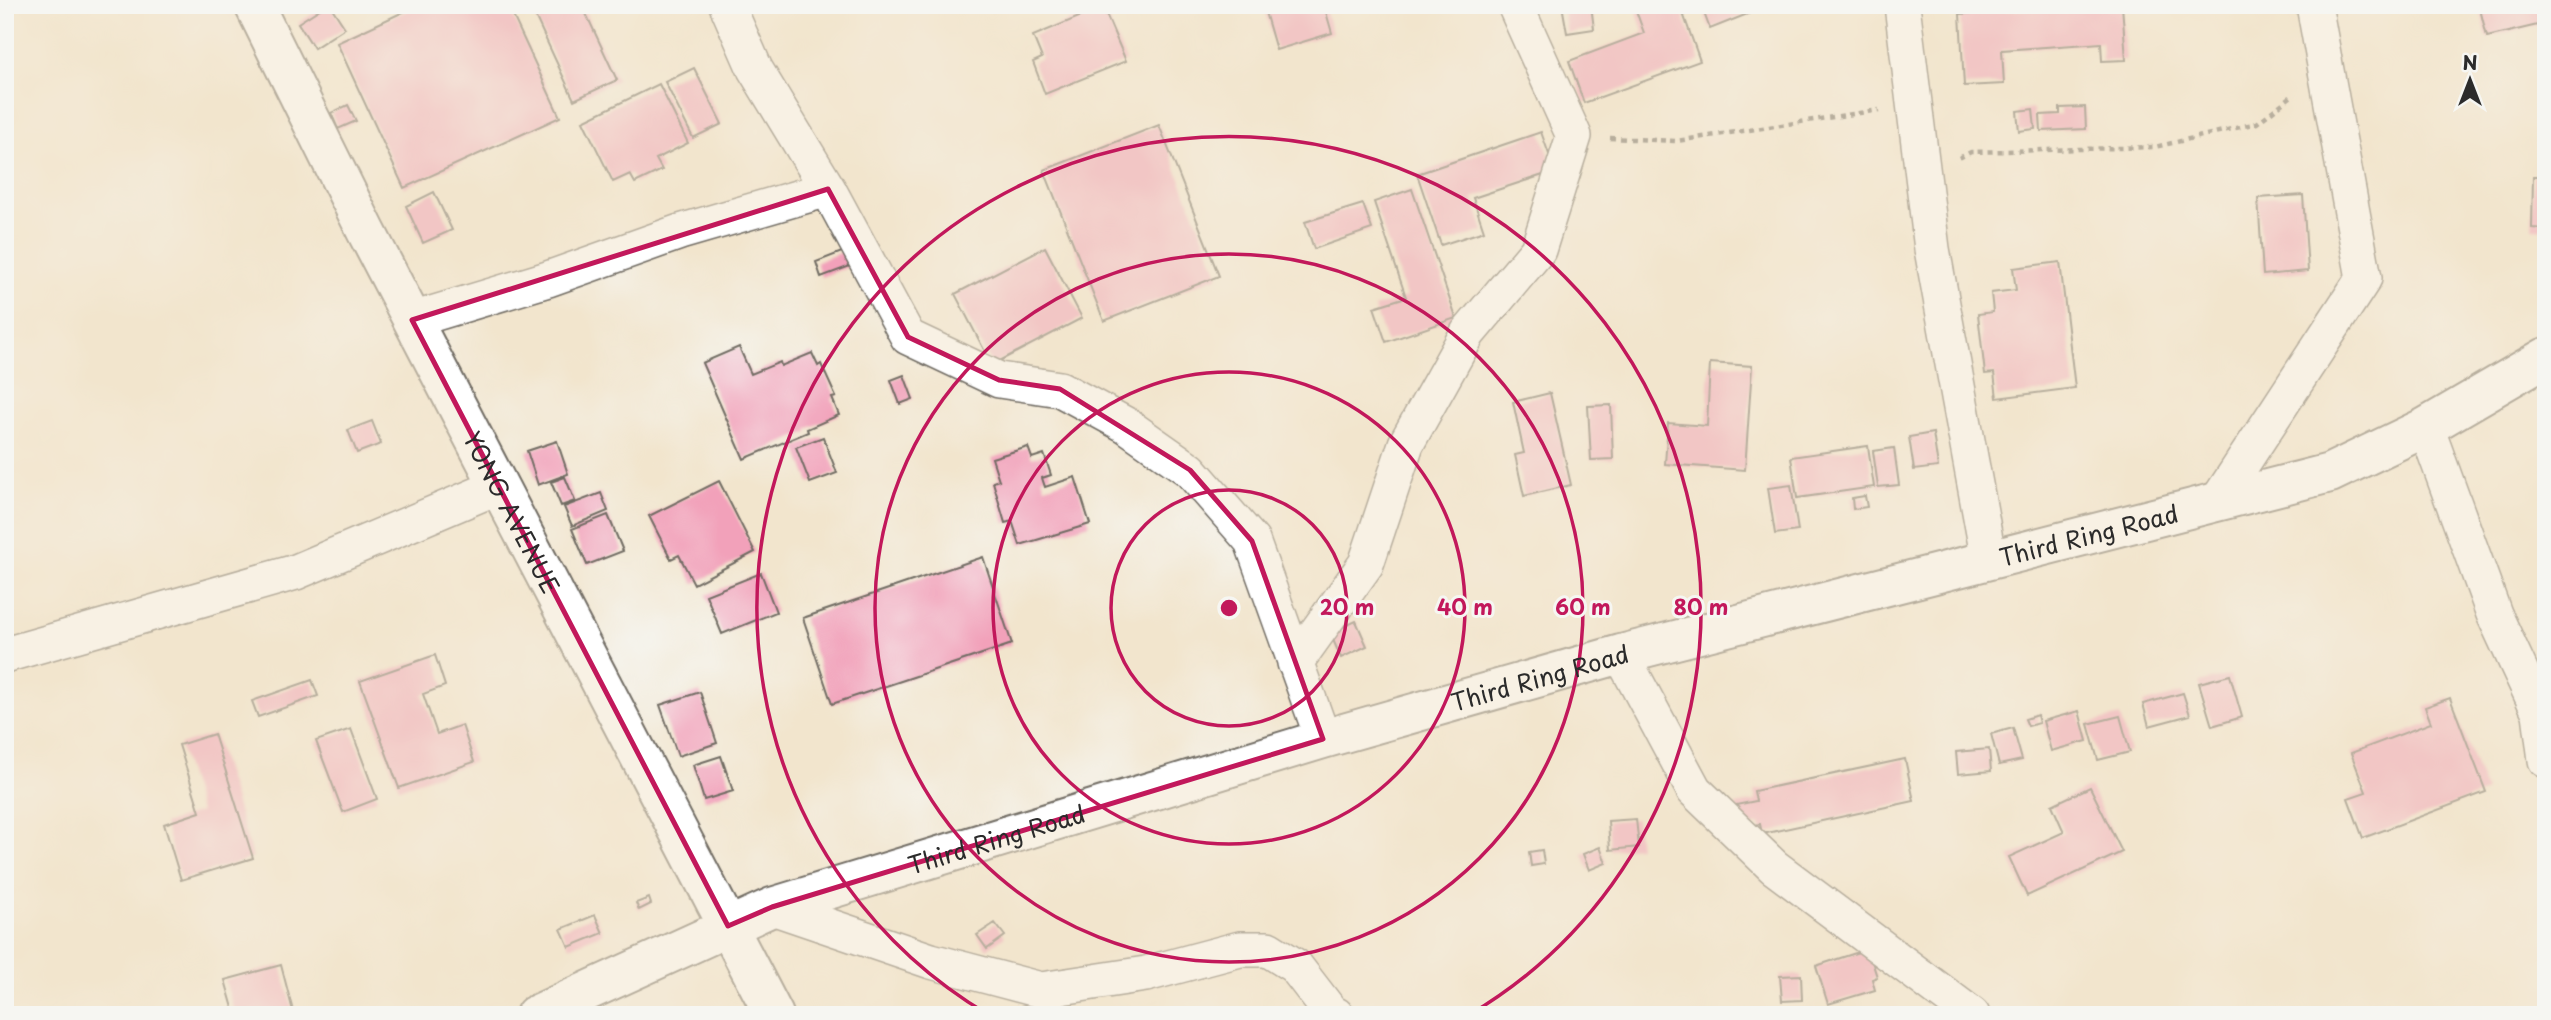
<svg xmlns="http://www.w3.org/2000/svg" width="2551" height="1020" font-family="'Playpen Sans',sans-serif">
	<style>
		.building { fill: #f2a1ba }
		.lines { fill: none; stroke-linecap: round; stroke-linejoin: round }
		.minor-casing { stroke: #716c64; stroke-width: 38 }
		.tertiary-casing { stroke: #716c64; stroke-width: 42 }
		.path { stroke: #716c64; stroke-width: 4.5; stroke-dasharray: 5 5; stroke-linecap: butt }
		.minor { stroke: #fff; stroke-width: 35 }
		.tertiary { stroke: #fff; stroke-width: 38 }
		.marked { fill: none; stroke: #c2185b; stroke-width: 5; stroke-linejoin: round }
		.ring { fill: none; stroke: #c2185b; stroke-width: 3.5 }
		.labels { text-anchor: middle; dominant-baseline: central; stroke-width: 6; stroke-linejoin: round; paint-order: stroke }
		.street-label { font-size: 24px; fill: #2b2b2b; stroke: #f6f6f2 }
		.centre { fill: #c2185b; stroke: #f6f6f2; stroke-width: 3.5 }
		.ring-label { font-size: 21px; text-anchor: middle; font-weight: bold; fill: #c2185b; stroke: #f6f6f2; stroke-width: 6; stroke-linejoin: round; paint-order: stroke }
	</style>
	<rect width="100%" height="100%" fill="#f6f6f2"/>
	<filter id="ink" filterUnits="userSpaceOnUse"><feTurbulence type="fractalNoise" baseFrequency=".0143" numOctaves="2"/><feDisplacementMap in="SourceGraphic" scale="14" xChannelSelector="R" yChannelSelector="G"/><feConvolveMatrix kernelMatrix="1 2 1 2 8 2 1 2 1" color-interpolation-filters="sRGB"/></filter>
	<filter id="wash" filterUnits="userSpaceOnUse"><feTurbulence type="fractalNoise" baseFrequency=".00686" numOctaves="4" result="noise"/><feDisplacementMap in="SourceGraphic" scale="28" xChannelSelector="R" yChannelSelector="G"/><feGaussianBlur stdDeviation="1.57" result="paint"/><feColorMatrix in="noise" values="0 0 0 0 0 0 0 0 0 0 0 0 0 0 0 0 0 1.4 0 .05"/><feComposite in="paint" operator="in"/></filter>
	<g filter="url(#wash)">
		<rect width="100%" height="100%" fill="#f2e5cd"/>
		<g id="blocks">
			<!-- building -->
			<path class="building" d="M326 5H330L345 28 314 48 298 23Z
				M418 5H508L560 117 404 188 337 43Z
				M530 5H582L617 80 574 100Z
				M1263 5H1324L1332 33 1276 50Z
				M1562 5H1591L1594 29 1567 33Z
				M1634 5H1680L1700 61 1584 103 1569 61 1644 33Z
				M1701 5H1770L1710 29Z
				M2085 5H2122L2126 60 2102 61 2101 43 2002 50 2004 84 1964 86 1960 14Z
				M2479 5H2546V23L2487 37Z
				M1103 7 1126 61 1045 94 1033 62 1042 58 1033 36Z
				M694 68 722 124 693 138 665 82Z
				M659 84 688 143 656 159 662 170 635 183 630 174 613 182 583 121Z
				M348 105 356 121 338 129 331 113Z
				M2085 107 2086 129 2041 131 2040 115 2060 114V108Z
				M2033 109 2035 129 2019 131 2017 111Z
				M1159 125 1219 276 1104 321 1044 170Z
				M1541 132 1555 171 1473 198 1484 231 1441 245 1417 174Z
				M2533 176H2546V229L2532 228Z
				M1412 189 1456 318 1386 342 1374 307 1406 297 1374 202Z
				M434 192 452 230 423 243 406 206Z
				M2303 195 2308 271 2263 275 2258 198Z
				M1363 204 1372 229 1314 249 1305 222Z
				M1045 247 1082 318 992 365 955 294Z
				M847 250 853 265 821 277 816 262Z
				M2060 262 2075 388 1997 398 1994 373 1985 374 1978 314 1993 312 1991 293 2016 290 2013 268Z
				M739 347 751 374 780 362 781 366 812 353 818 366 821 364 836 397 832 398 839 415 807 429 808 432 744 459 702 363Z
				M1710 363 1752 366 1745 470 1665 464 1668 423 1707 426Z
				M904 375 913 399 900 404 891 380Z
				M1550 393 1571 485 1524 496 1515 455 1524 453 1513 402Z
				M1611 405 1613 459 1591 460 1588 406Z
				M372 421 381 444 357 453 348 430Z
				M1933 433 1938 467 1914 470 1909 437Z
				M823 437 837 473 810 483 796 447Z
				M557 441 568 474 538 485 527 451Z
				M1868 446 1874 487 1797 498 1791 457Z
				M1028 447 1032 458 1044 454 1051 475 1042 478 1045 487 1075 477 1090 524 1020 545 1012 521 1005 523 993 482 999 480 992 458Z
				M1894 448 1899 485 1878 487 1873 451Z
				M565 477 575 501 561 506 551 482Z
				M719 481 755 552 694 584 679 555 671 559 649 516Z
				M1791 485 1798 531 1775 534 1768 488Z
				M601 493 608 511 572 526 564 507Z
				M1865 496 1867 507 1853 509 1852 498Z
				M608 515 623 551 587 565 572 529Z
				M983 557 1012 644 832 704 803 618Z
				M761 573 776 612 722 634 706 595Z
				M1356 621 1367 646 1341 658 1330 633Z
				M435 655 445 686 423 694 437 734 462 725 474 762 399 788 360 681Z
				M2230 675 2242 717 2212 726 2199 683Z
				M312 680 318 696 258 717 252 701Z
				M700 692 717 743 678 756 660 705Z
				M2183 693 2190 715 2149 726 2143 704Z
				M2450 698 2486 792 2363 838 2348 798 2366 792 2351 753 2431 723 2425 707Z
				M2079 711 2087 741 2051 751 2043 721Z
				M2037 715 2039 723 2028 726 2025 719Z
				M2120 716 2130 752 2098 760 2088 724Z
				M2013 728 2022 760 1999 765 1991 734Z
				M351 729 377 799 343 812 316 741Z
				M214 734 253 858 181 880 164 824 200 812 179 745Z
				M1989 749 1991 771 1958 774 1956 752Z
				M721 756 733 791 704 800 693 765Z
				M1905 759 1914 801 1762 834 1760 824 1741 828 1736 805 1756 801 1754 791Z
				M2090 787 2122 852 2027 896 2009 857 2064 832 2052 805Z
				M1636 819 1639 847 1610 850 1608 821Z
				M1600 847 1606 863 1589 870 1583 854Z
				M1542 850 1544 864 1531 866 1529 852Z
				M649 898 651 904 639 910 636 903Z
				M595 915 603 933 569 947 561 929Z
				M995 923 1005 936 987 949 977 935Z
				M1868 949 1877 977 1872 979 1875 990 1828 1004 1816 966Z
				M281 965 294 1015H235L225 980Z
				M1801 975 1802 1000 1782 1001 1780 976Z"/>
		</g>
	</g>
	<g filter="url(#ink)">
		<use href="#blocks" fill-opacity="0" stroke="#716c64" stroke-width="2"/>
		<g class="lines">
			<defs>
				<path id="minor" d="M727 5 755 69 828 189 908 337 999 380 1060 389 1126 425 1190 470 1252 541 1323 739
					M1902 5 1932 249 1989 561
					M412 320 548 279 680 232 828 189
					M2426 427 2494 614 2540 713 2546 760
					M2217 502 2364 278 2314 5
					M1621 654 1694 790 1774 867 1972 1015
					M5 655 296 572 499 486
					M1295 663 1366 564 1406 444 1468 333 1538 250 1574 136 1515 5
					M772 907 931 961 1041 990 1146 974 1240 949H1268L1295 966 1332 1014 1336 1015"/>
				<g id="tertiary">
					<path id="s1" d="M254 5 366 231 774 1015"/>
					<path id="s2" d="M535 1015 772 907 1323 739 1621 654 2330 473 2426 427 2546 357"/>
				</g>
			</defs>
			<!-- minor casing -->
			<use href="#minor" class="minor-casing"/>
			<!-- tertiary casing -->
			<use href="#tertiary" class="tertiary-casing"/>
			<!-- path -->
			<path class="path" d="M1610 138 1677 141 1879 110
				M1959 158 1971 152 2155 147 2257 123 2293 95"/>
			<!-- minor -->
			<use href="#minor" class="minor"/>
			<!-- tertiary -->
			<use href="#tertiary" class="tertiary"/>
		</g>
	</g>
	<!-- marked area -->
	<path d="M0 0H2551V1020H0ZM828 189 908 337 999 380 1060 389 1190 470 1252 541 1323 739 772 907 728 926 412 320Z" fill="#f2e5cd" fill-opacity=".55" fill-rule="evenodd"/>
	<path class="marked" d="M828 189 908 337 999 380 1060 389 1190 470 1252 541 1323 739 772 907 728 926 412 320Z"/>
	<!-- distance rings -->
	<g class="ring">
		<circle cx="1229" cy="608" r="118"/>
		<circle cx="1229" cy="608" r="236"/>
		<circle cx="1229" cy="608" r="354"/>
		<path d="M989 1015A472 472 0 1 1 1469 1015"/>
	</g>
	<g class="labels">
		<!-- street labels -->
		<g class="street-label">
			<text stroke="none"><textPath href="#s1" startOffset="569">YONG AVENUE</textPath></text>
			<text stroke="none"><textPath href="#s2" startOffset="1629">Third Ring Road</textPath></text>
			<text stroke="none"><textPath href="#s2" startOffset="1062">Third Ring Road</textPath></text>
			<text stroke="none"><textPath href="#s2" startOffset="495">Third Ring Road</textPath></text>
		</g>
	</g>
	<circle cx="1229" cy="608" r="10" class="centre"/>
	<g class="ring-label">
		<text x="1347" y="615">20 m</text>
		<text x="1465" y="615">40 m</text>
		<text x="1583" y="615">60 m</text>
		<text x="1701" y="615">80 m</text>
	</g>
	<!-- margin -->
	<rect width="2551" height="1020" fill="none" stroke="#f6f6f2" stroke-width="28"/>
	<!-- north arrow -->
	<g transform="translate(2470 80)" stroke="#f6f6f2" stroke-width="5" paint-order="stroke">
	<path d="M0-5L12 26L0 18L-12 26Z" fill="#2b2b2b"/>
	<text y="-10" font-size="19" font-weight="bold" text-anchor="middle" fill="#2b2b2b">N</text>
	</g>
</svg>
